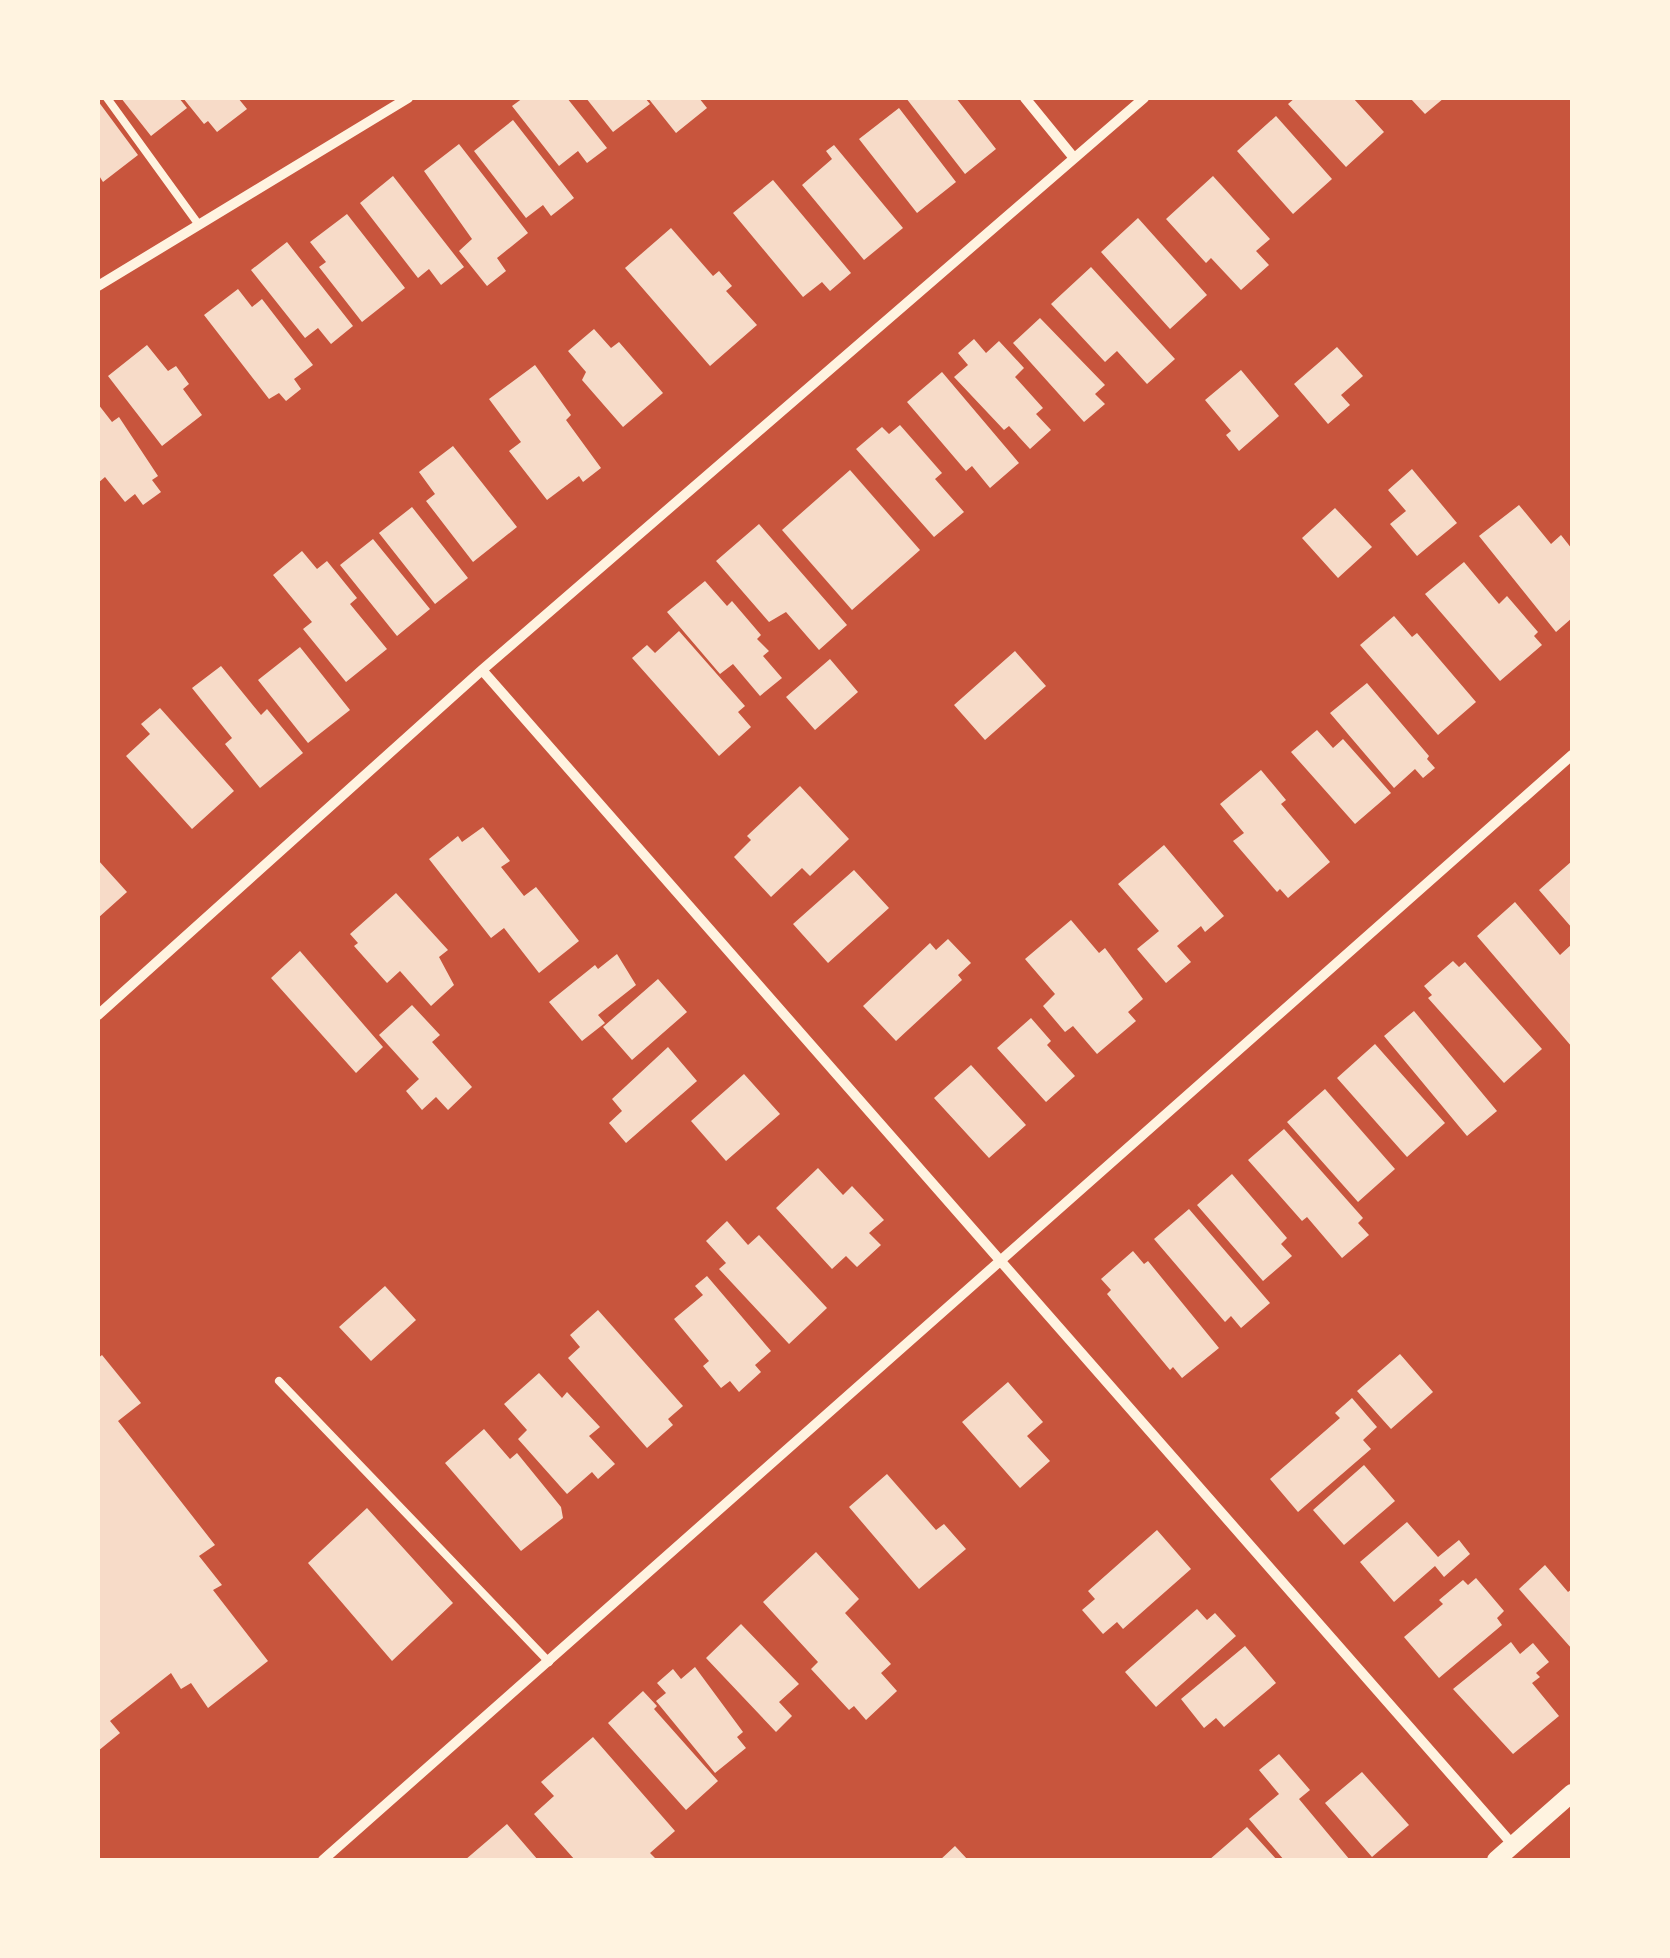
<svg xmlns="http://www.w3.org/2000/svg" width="1670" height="1958" font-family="'Open Sans',sans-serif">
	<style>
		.building { fill: #f7dbc8 }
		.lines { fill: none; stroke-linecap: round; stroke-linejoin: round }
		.service { stroke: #fff3e0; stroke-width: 8 }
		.minor { stroke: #fff3e0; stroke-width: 10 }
		.tertiary { stroke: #fff3e0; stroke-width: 18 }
	</style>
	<rect width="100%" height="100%" fill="#c8553d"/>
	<!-- building -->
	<path class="building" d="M121 98H179L187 108 151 136Z
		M183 98H238L247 109 217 132 208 121 204 124Z
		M523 98H567L607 148 587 163 578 151 559 166 512 106Z
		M586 98H645L650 104 613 132Z
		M648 98H699L707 108 676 133Z
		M906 98H956L996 149 965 174Z
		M1295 98H1353L1384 132 1346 167 1288 104Z
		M1410 98H1444L1425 114Z
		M98 101 138 155 103 182 98 174Z
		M899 108 956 182 917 213 859 139Z
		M1276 116 1332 179 1293 214 1237 151Z
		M513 120 574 198 551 216 543 205 526 218 474 151Z
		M459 144 528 233 497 258 506 271 487 286 459 251 472 239 424 171Z
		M834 145 903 228 864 260 802 185 832 159 826 151Z
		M393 176 464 267 441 285 429 269 418 278 360 203Z
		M1213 176 1270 239 1256 251 1269 265 1241 290 1211 258 1206 263 1166 219Z
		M773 180 851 273 830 291 822 282 803 297 733 213Z
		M347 214 405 288 362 322 319 267 326 262 310 242Z
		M1138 218 1207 295 1170 329 1101 252Z
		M671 228 713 276 719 271 732 286 726 291 757 325 710 366 625 268Z
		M287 242 353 326 331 344 318 328 305 338 251 270Z
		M1091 267 1175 359 1147 384 1117 351 1105 362 1051 304Z
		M238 289 252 307 262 299 313 365 294 379 301 389 286 401 279 393 269 399 204 315Z
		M1040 318 1105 385 1095 394 1105 404 1084 422 1013 343Z
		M594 329 611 348 619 342 663 393 623 427 582 380 586 372 568 351Z
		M974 339 986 353 999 341 1024 368 1015 377 1043 408 1036 414 1051 430 1030 449 1009 426 1004 430 954 377 968 365 958 353Z
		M147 345 168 371 176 366 189 384 183 389 202 415 162 446 108 376Z
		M1337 347 1363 376 1341 395 1350 405 1328 424 1294 384Z
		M535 365 571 415 566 420 601 468 583 482 579 476 547 500 509 451 521 442 489 399Z
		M1241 370 1279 416 1239 451 1226 435 1231 431 1205 400Z
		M942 372 1019 463 990 488 972 466 966 471 907 402Z
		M98 404 112 422 119 417 158 476 152 480 161 492 143 505 135 494 125 502 105 477 98 483Z
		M900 425 942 473 935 479 964 512 934 537 856 449 882 427 889 434Z
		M453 446 517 527 473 562 426 501 435 494 419 472Z
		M1412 469 1457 523 1417 556 1390 524 1406 511 1388 490Z
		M850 470 920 550 852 610 782 530Z
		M1519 505 1551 544 1561 535 1572 549V618L1556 632 1479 536Z
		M412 507 468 578 435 604 379 533Z
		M1335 508 1372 547 1338 578 1302 538Z
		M759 524 847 625 819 650 786 612 769 622 716 561Z
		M373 539 430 609 397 636 340 565Z
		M302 551 317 569 327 561 357 598 350 604 387 649 346 682 303 629 312 622 273 575Z
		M1464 562 1499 604 1507 596 1538 632 1534 636 1542 645 1500 681 1425 594Z
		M705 581 727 606 732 601 761 635 757 639 769 651 763 656 782 678 760 696 733 664 720 674 667 612Z
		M1394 616 1412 637 1417 633 1476 702 1438 735 1360 645Z
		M679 631 745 706 738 712 751 727 719 756 632 658 647 645 655 653Z
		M300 647 350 710 308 743 258 680Z
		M1015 651 1046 686 985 740 954 705Z
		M830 659 858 692 815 730 786 697Z
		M221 666 261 715 267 709 303 753 260 788 225 744 232 738 192 688Z
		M1367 683 1429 756 1427 759 1435 768 1423 778 1415 769 1394 788 1330 713Z
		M160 708 234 791 192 829 126 756 150 734 141 724Z
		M1317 730 1333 748 1343 739 1391 793 1355 824 1291 752Z
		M1261 770 1286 800 1281 804 1330 862 1288 898 1280 889 1277 892 1233 841 1244 833 1220 804Z
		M800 786 849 839 810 876 802 868 771 897 734 857 751 840 747 836Z
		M483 827 510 861 501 867 524 896 536 887 579 941 539 973 504 928 491 938 429 859 458 836 462 842Z
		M1164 845 1224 916 1205 932 1201 926 1177 946 1191 962 1166 983 1137 949 1159 931 1118 884Z
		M98 860 127 892 98 918Z
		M1572 861V928L1539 890Z
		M854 870 889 908 828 963 793 924Z
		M396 893 448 950 439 957 454 985 431 1006 400 971 387 983 354 946 358 943 350 934Z
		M1515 902 1560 955 1572 944V1047L1477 936Z
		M1071 920 1099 953 1105 948 1143 999 1128 1012 1136 1021 1097 1054 1073 1026 1065 1032 1043 1006 1055 994 1025 959Z
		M948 939 971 963 958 975 962 980 896 1041 863 1006 930 943 936 950Z
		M300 951 383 1047 356 1073 271 978Z
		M617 954 636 985 598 1015 605 1023 582 1041 549 1002 595 965 598 969Z
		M1453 961 1459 967 1465 962 1542 1049 1504 1083 1428 998 1432 995 1424 986Z
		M658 979 687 1012 632 1060 603 1027Z
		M412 1005 440 1035 432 1042 472 1087 448 1110 436 1097 422 1110 406 1091 419 1079 379 1035Z
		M1414 1011 1497 1111 1467 1136 1384 1036Z
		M1031 1018 1051 1041 1047 1045 1075 1076 1046 1102 997 1048Z
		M1375 1044 1445 1123 1407 1157 1337 1078Z
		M668 1047 697 1081 626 1143 609 1123 622 1111 612 1099Z
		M971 1065 1026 1125 989 1158 934 1098Z
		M744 1074 780 1114 726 1161 691 1121Z
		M1325 1089 1395 1169 1358 1202 1287 1122Z
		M1284 1129 1363 1218 1358 1223 1369 1235 1342 1258 1307 1217 1302 1221 1248 1160Z
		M818 1168 843 1195 852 1186 884 1220 869 1233 881 1245 857 1267 846 1256 832 1269 776 1208Z
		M1232 1174 1287 1238 1281 1244 1292 1256 1263 1281 1197 1205Z
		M1189 1209 1270 1303 1241 1328 1231 1316 1225 1322 1154 1239Z
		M727 1221 748 1245 759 1235 827 1308 789 1344 719 1269 726 1263 706 1241Z
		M1133 1251 1144 1264 1148 1261 1219 1348 1182 1378 1173 1367 1170 1370 1107 1294 1111 1290 1101 1279Z
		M707 1276 771 1351 755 1365 761 1372 739 1392 730 1381 721 1388 703 1366 709 1361 674 1319 703 1295 695 1286Z
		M385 1286 416 1320 371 1361 339 1327Z
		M598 1310 683 1406 668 1419 673 1425 647 1448 568 1358 580 1347 570 1335Z
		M1400 1354 1433 1392 1391 1429 1357 1391Z
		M102 1355 141 1403 118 1421 215 1545 199 1556 222 1585 213 1590 268 1661 208 1708 191 1683 181 1689 171 1673 110 1721 120 1733 98 1751V1358Z
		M539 1373 562 1398 567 1392 600 1427 589 1436 615 1464 598 1479 592 1472 567 1494 518 1439 527 1430 504 1404Z
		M1008 1382 1043 1422 1027 1436 1050 1461 1020 1488 962 1422Z
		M1352 1398 1377 1427 1363 1440 1371 1449 1298 1512 1270 1479 1340 1418 1335 1413Z
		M484 1429 510 1459 517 1453 561 1507 563 1518 521 1551 445 1463Z
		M1364 1465 1395 1501 1344 1545 1313 1510Z
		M887 1474 936 1530 944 1524 966 1549 919 1589 849 1507Z
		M367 1508 453 1603 392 1661 308 1563Z
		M1407 1522 1438 1557 1459 1540 1470 1554 1444 1577 1435 1566 1394 1602 1360 1562Z
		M1157 1530 1191 1569 1123 1629 1117 1622 1103 1634 1082 1610 1095 1599 1088 1591Z
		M816 1552 859 1599 845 1613 891 1664 881 1673 897 1691 866 1720 854 1706 849 1710 811 1669 818 1662 763 1602Z
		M1545 1565 1568 1592 1572 1589V1649L1519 1589Z
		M1476 1578 1504 1611 1497 1618 1502 1625 1439 1678 1404 1637 1443 1604 1439 1600 1463 1580 1468 1585Z
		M1197 1609 1207 1620 1215 1613 1236 1636 1156 1707 1125 1672Z
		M741 1624 799 1684 779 1702 792 1716 776 1732 706 1658Z
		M1511 1642 1520 1654 1533 1643 1549 1662 1536 1673 1540 1677 1532 1683 1559 1716 1513 1754 1453 1689Z
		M1245 1646 1276 1683 1224 1727 1216 1718 1204 1728 1181 1699Z
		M695 1667 743 1732 737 1737 746 1748 715 1773 656 1701 666 1693 657 1683 673 1669 681 1679Z
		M643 1691 657 1706 654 1709 718 1781 686 1810 608 1723Z
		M593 1737 675 1831 650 1853 657 1860H575L534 1814 554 1796 541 1782Z
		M1279 1754 1310 1790 1299 1799 1350 1860H1284L1249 1819 1279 1794 1259 1770Z
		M1362 1772 1409 1825 1372 1857 1325 1803Z
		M507 1824 538 1860H465Z
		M1247 1827 1277 1860H1209Z
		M955 1846 968 1860H940Z"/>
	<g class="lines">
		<!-- service -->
		<path class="service" d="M107 98 199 225
			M279 1381 549 1662"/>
		<!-- minor -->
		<path class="minor" d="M1025 98 1074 158
			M98 286 408 98
			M482 670 1513 1845
			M98 1015 482 670 1144 98
			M323 1860 1572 755"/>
		<!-- tertiary -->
		<path class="tertiary" d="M1496 1860 1572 1793"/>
	</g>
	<!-- border -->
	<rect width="1670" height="1958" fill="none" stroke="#fff3e0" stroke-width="200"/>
</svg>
